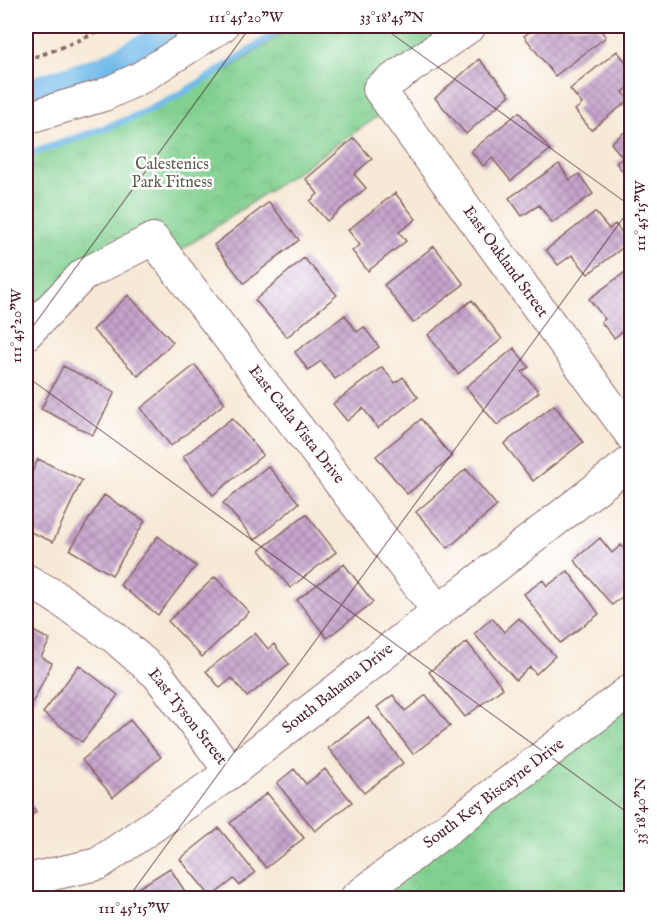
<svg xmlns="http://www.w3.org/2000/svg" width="657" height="924" font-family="'IM FELL English',serif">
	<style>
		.park { fill: url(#park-crowns); stroke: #66785e; stroke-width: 1.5 }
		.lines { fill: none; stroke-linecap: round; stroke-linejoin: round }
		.stream { stroke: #71bae9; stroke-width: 7 }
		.canal { stroke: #71bae9; stroke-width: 22 }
		.building { fill: url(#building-cross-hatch) }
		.minor-casing { stroke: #876667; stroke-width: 34 }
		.path { stroke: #876667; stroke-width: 4; stroke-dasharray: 4.5 4.5; stroke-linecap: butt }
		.minor { stroke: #fff; stroke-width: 32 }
		.ticks { fill: none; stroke: #4a1f2b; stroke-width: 1.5; stroke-opacity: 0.45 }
		.labels { text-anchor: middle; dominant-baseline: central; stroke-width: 5; stroke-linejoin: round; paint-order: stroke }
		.park-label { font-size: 16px; fill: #5d5d4e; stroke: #fff }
		.street-label { font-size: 16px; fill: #4a1f2b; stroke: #fff }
		.neatline { fill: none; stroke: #4a1f2b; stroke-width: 2 }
		.ticks-label { font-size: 15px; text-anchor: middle; fill: #4a1f2b }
	</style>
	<defs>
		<pattern id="park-crowns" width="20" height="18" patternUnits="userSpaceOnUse" patternTransform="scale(1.5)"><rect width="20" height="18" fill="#81d090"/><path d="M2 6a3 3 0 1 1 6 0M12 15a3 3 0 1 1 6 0" fill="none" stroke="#71b27c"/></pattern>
		<pattern id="building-cross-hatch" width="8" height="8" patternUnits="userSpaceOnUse" patternTransform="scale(1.5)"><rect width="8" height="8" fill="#c6a4cc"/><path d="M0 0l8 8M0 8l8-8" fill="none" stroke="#a385a6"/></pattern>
	</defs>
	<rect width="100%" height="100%" fill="#fff"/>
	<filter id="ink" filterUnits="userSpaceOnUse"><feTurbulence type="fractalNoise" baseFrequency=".0167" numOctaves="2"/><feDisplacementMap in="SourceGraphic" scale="12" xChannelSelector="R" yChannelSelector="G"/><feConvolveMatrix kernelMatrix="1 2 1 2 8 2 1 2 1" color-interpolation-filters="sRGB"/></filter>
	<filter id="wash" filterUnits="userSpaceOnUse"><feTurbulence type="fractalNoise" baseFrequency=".008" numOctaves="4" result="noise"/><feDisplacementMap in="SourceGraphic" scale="24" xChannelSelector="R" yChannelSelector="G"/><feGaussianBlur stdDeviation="1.35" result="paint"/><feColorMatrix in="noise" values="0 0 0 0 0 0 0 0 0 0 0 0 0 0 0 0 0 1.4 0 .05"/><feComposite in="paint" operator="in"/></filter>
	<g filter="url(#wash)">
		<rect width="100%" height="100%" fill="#f7e9d7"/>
		<!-- park -->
		<path class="park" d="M293 26H470L379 88 392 107 168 259 152 239 26 334V152L116 127 232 67Z
			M631 689V898H356Z"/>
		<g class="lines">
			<!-- stream -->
			<path class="stream" d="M26 155C62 143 98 132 133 117 188 94 237 59 286 26"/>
			<!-- canal -->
			<path class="canal" d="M26 90 103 66 180 26"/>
		</g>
		<g id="blocks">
			<!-- building -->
			<path class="building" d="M538 26H597L606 37 555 76 524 36Z
				M617 51 632 69V85L623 92 629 100 591 130 575 110 582 104 570 89Z
				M479 59 510 95 466 134 435 98Z
				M519 112 550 150 511 181 492 158 483 166 471 151Z
				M632 126V183L616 163 623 158 611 143Z
				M354 138 372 159 354 174 366 188 327 221 310 201 318 194 306 179Z
				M559 164 570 180 579 174 593 194 552 223 539 205 522 216 509 198Z
				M395 193 416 219 399 232 406 241 368 271 352 251 360 245 348 230Z
				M269 202 299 240 244 283 214 245Z
				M595 212 609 229 615 224 630 242 588 274 572 255 558 265 546 250Z
				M434 246 464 284 413 323 384 285Z
				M304 258 337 295 287 337 255 300Z
				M632 267V324L614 338 601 322 605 319 589 299Z
				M128 295 173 342 138 376 93 330Z
				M472 300 502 339 458 374 428 335Z
				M345 315 357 332 364 327 379 347 335 379 321 361 308 370 295 352Z
				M632 341V356L624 347Z
				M514 348 529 367 522 372 539 392 497 425 466 387Z
				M195 365 225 403 171 446 141 408Z
				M63 366 115 392 93 435 41 409Z
				M382 367 395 383 403 377 418 397 378 428 363 408 347 421 333 404Z
				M554 405 583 442 533 481 504 444Z
				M232 418 263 455 213 495 183 457Z
				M421 419 452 457 407 494 376 456Z
				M38 459 82 480 53 542 26 530V486Z
				M268 466 299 503 255 540 223 503Z
				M466 469 497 506 448 548 416 512Z
				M104 495 145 521 112 575 70 550Z
				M306 514 336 552 290 588 260 550Z
				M158 536 196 566 158 615 120 585Z
				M600 538 612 553 621 545 632 558V589L612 605 574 560Z
				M344 564 373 602 327 638 297 600Z
				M568 571 599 614 560 643 524 594 543 580 547 586Z
				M215 577 249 612 202 657 168 621Z
				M492 618 504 632 519 618 555 656 536 674 530 667 516 680 474 634Z
				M26 627 50 640 41 657 52 663 30 708 26 706Z
				M255 633 268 649 274 644 289 664 247 697 232 678 220 688 206 671Z
				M467 642 503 688 465 717 429 672Z
				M79 665 118 695 82 742 43 713Z
				M393 695 405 711 426 695 450 726 413 754 377 707Z
				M368 717 403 763 364 793 328 748Z
				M130 720 161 757 113 797 82 760Z
				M294 769 306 784 325 769 352 802 315 831 277 783Z
				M267 793 304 838 266 868 230 823Z
				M26 794 36 812 26 818Z
				M219 828 255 873 239 885 234 879 211 897 180 859Z
				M170 868 189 898H133L130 893Z"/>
		</g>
	</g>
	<g filter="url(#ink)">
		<use href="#blocks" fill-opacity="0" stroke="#876667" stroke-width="1.5"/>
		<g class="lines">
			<defs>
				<path id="minor" d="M470 26 379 89 632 436
					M26 118 104 95 140 78 222 26
					M26 334 83 275 153 239 439 612
					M26 580 53 595 114 637 158 675 231 772
					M26 880 98 864 231 772 632 461
					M356 898 632 689"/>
			</defs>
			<!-- minor casing -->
			<use href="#minor" class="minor-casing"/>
			<!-- path -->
			<path class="path" d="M26 60 66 46 111 26"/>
			<!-- minor -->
			<use href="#minor" class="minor"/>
		</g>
	</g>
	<!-- ticks -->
	<path class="ticks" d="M381 26 632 207M26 336 251 26M26 376 632 816M128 898 632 206"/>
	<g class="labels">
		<!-- park labels -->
		<g class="park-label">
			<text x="172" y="165">Calestenics<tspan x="172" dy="18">Park Fitness</tspan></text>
		</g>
		<!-- street labels -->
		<g class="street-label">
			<text transform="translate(505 262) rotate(54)">East Oakland Street</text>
			<text transform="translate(296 425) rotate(52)">East Carla Vista Drive</text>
			<text transform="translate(338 689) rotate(-38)">South Bahama Drive</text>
			<text transform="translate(187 717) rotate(52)">East Tyson Street</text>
			<text transform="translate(494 794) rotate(-37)">South Key Biscayne Drive</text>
		</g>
	</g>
	<!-- margin -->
	<rect width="657" height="924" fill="none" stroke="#fff" stroke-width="66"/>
	<rect x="33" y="33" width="591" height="858" class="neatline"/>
	<g class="ticks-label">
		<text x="246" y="22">111°45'20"W</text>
		<text x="392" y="22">33°18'45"N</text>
		<text transform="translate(640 216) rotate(-90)" y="5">111°45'15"W</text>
		<text transform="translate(16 326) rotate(-90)" y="5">111°45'20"W</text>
		<text transform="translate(640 811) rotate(-90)" y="5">33°18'40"N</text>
		<text x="134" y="913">111°45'15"W</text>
	</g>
</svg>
